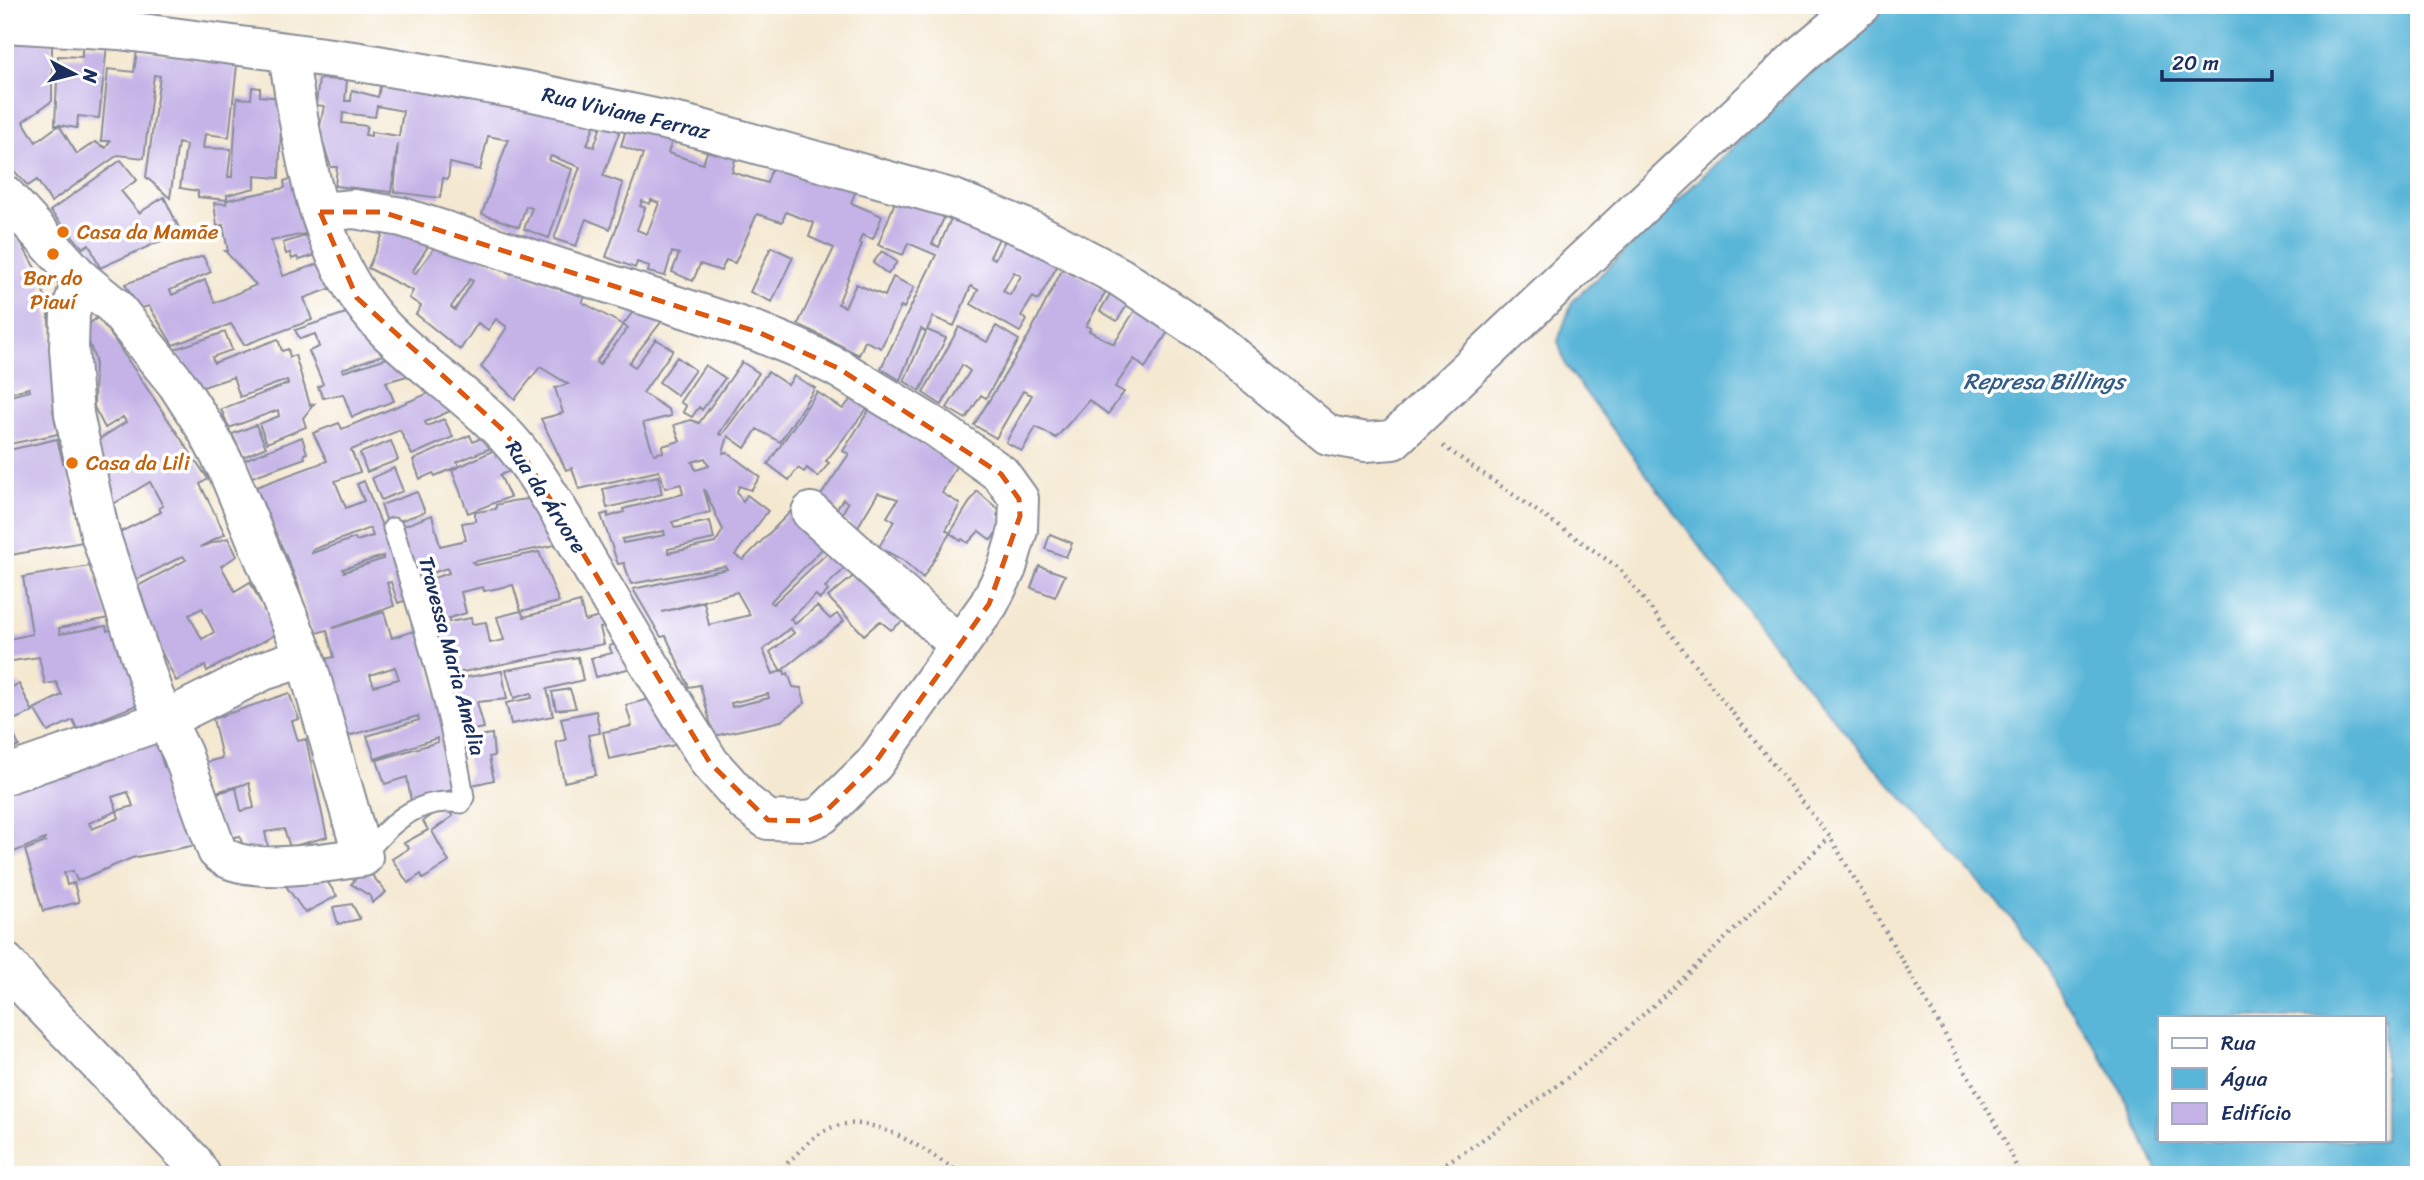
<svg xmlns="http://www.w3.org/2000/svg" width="2424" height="1180" font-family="Sriracha,sans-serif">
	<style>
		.water { fill: #5ab6d8; stroke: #3a729b; stroke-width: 2; fill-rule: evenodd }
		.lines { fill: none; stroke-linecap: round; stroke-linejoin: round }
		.stream { stroke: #5ab6d8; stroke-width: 10 }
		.building { fill: #c5b3e7; fill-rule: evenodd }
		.lane-casing { stroke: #888c97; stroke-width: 23 }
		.street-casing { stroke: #888c97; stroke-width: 42 }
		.path { stroke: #888c97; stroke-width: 4.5; stroke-dasharray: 2 5; stroke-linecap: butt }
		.lane { stroke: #fff; stroke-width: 19 }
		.street { stroke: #fff; stroke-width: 38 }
		.marked { fill: none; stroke: #de5710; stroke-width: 5; stroke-dasharray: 14 9; stroke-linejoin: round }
		.food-dot { fill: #e8710a; stroke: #fff; stroke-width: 2.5 }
		.labels { text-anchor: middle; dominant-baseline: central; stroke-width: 7; stroke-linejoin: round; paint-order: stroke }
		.street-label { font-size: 21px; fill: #1b2f5e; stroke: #fff }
		.food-label { font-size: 21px; fill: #c56008; stroke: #fff; text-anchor: start }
		.water-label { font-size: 23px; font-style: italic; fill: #315e89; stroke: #fff }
	</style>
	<rect width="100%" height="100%" fill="#fff"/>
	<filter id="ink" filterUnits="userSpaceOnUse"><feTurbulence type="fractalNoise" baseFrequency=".0143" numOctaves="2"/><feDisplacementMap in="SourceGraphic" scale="14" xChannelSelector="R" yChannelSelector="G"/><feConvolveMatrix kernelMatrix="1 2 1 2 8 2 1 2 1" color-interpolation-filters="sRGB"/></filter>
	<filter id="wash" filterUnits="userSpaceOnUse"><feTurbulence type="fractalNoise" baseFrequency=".00686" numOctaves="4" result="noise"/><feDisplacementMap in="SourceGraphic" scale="28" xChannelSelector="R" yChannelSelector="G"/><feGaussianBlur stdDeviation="1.57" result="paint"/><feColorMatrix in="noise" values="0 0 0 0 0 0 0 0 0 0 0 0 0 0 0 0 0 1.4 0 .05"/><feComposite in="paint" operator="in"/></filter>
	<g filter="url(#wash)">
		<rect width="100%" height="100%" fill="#f4e8d0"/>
		<!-- water -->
		<path class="water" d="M1874 5H2419V1175H2159L2116 1080 2015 922 1864 755 1767 637 1566 366 1558 341 1572 302 1783 99ZM2160 1017H2384V1140H2160Z"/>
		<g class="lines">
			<!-- stream -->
			<path class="stream" d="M1816 5 1831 21"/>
		</g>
		<g id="blocks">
			<!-- building -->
			<path class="building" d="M5 38 52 44V101L23 121 36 142 59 125H55L58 56 82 57V45L107 46 99 118 78 116 77 128 59 125 77 154 95 142 106 148 110 141H101L108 69 134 72 137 50 237 65 229 137 205 134 203 148 231 149 228 177H232L237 98 251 99 252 87 260 88V96L282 98 279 178 255 176V188L227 195V200L285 188 284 181 300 176 319 231 271 241 283 276 329 260 338 286 304 298 312 320 244 345 231 324 173 345 149 306 139 309 125 284 203 256 211 272 170 290 172 295 205 280 215 303 256 285 225 251H228L223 225 217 226 214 203 226 204 227 200 198 197V191L180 188 186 145 178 143 170 198 146 177 160 76 154 75 144 158 118 155 51 202 37 180 28 186 5 161Z
				M319 79 347 80 345 101H351L352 90 378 97 381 82 457 91 455 99 466 101 470 86 598 115 587 145 594 147 604 117 623 122 603 176 623 183 610 229 586 219 576 246 554 239 580 167 551 156 549 160 572 169 549 238 524 229 532 208 526 206 519 227 482 214 508 140 488 136 480 170 450 163 448 179 443 178 440 198 394 192 398 143 391 192 335 186 337 167H331L319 131 324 106 316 105ZM377 106 403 111 399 136 371 132V136L365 135 367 126 342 123 343 113 375 117Z
				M628 123 675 131 668 153 703 164 712 137 739 144 732 172 767 183 776 156 859 183 851 203 882 216 873 239 862 235 859 243 862 244 838 304 845 307 856 284 885 296 893 277 914 287 904 308 901 306 881 348 865 341 859 355 798 324 834 248 809 237 814 223 786 212 782 222 757 214 735 263 726 260 721 271 700 264 693 281 672 272 679 254 672 252 665 276 648 272 649 266 637 262 635 268 606 257 643 154 621 146ZM651 200 659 203 647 234 637 230 645 208 640 206 642 201 650 204Z
				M121 160 137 180 121 191 139 213 164 197 181 232 100 268 89 244 83 248 50 211Z
				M902 200 936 212 944 218 932 244 939 247 954 211 1001 234 990 257 995 259 1009 233 1059 263 1038 300 1033 297 1021 316 1027 320 1020 332 971 304 978 290 971 286 954 326 933 317 927 330 946 338 920 391 904 381 926 332 921 329 900 380 881 368 936 255 908 243 903 255 878 245 895 202 901 204ZM1014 272 1021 276 1010 295 1003 291Z
				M5 214 36 270 46 300 61 408 53 410 58 434 5 445V397L30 391 29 388 5 394V370L11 368 5 367Z
				M385 229 488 259 511 274 516 268 538 281 541 278 566 291 571 284 590 289 582 302 623 325 596 362 599 365 628 328 623 325 638 305 662 321 629 363 635 367 656 339 673 350 643 393 669 410 671 416 643 423 654 454 663 452 662 446 680 441 674 425 691 420 699 423 742 362 759 373 719 434 722 435 768 372 788 385 794 376 815 388 780 442 757 429 745 448 728 436 723 453 727 452 760 477 751 490 739 486 737 492 743 502 747 495 768 511 735 555 743 560 791 511 832 539 770 602 773 604 838 543 856 558 825 587 828 591 820 599 816 595 790 619 795 624 817 606 830 619 837 614 844 621 781 671 770 652 794 633 790 628 763 650 773 674 784 670 785 675 788 673 793 687 801 688 805 703 781 721 714 736 700 685 689 687 666 636 661 637 633 589 727 569 725 566 631 584 624 563 618 564 601 515 608 513V517L624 512 623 509 683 494 681 484 665 488 659 471 579 489 572 468 566 470 541 419 563 413 555 388 568 384 540 367 515 399 481 367 507 327 496 319 488 330 478 323 460 350 416 314 421 306 409 298 413 291 368 268ZM430 243 435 247 415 274 412 272ZM470 279 473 281 455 310 451 307ZM705 458 709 466 696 470 692 462ZM704 489 723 530 715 543 668 553V549L714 539 710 521 675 528 672 522 710 512ZM664 531 665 535 623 543 622 539ZM737 592 750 615 709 625 704 602 662 612ZM768 694 769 698 732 707 731 703Z
				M314 233 320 254 299 260 297 257 292 259 290 253 286 254 283 243Z
				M771 247 793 257 772 302 750 292Z
				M882 251 897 262 888 274 873 263Z
				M1064 266 1106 291 1086 326 1091 328 1089 331 1114 344 1135 310 1169 330 1145 368 1134 359 1115 387 1124 392 1108 414 1089 400 1056 438 1036 427 1022 451 1006 442 1032 395 1023 391 996 438 974 425 1028 337Z
				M1110 294 1127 305 1117 321 1100 311Z
				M355 310 391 352 342 369 343 372 406 352 414 374 386 382 394 401 352 417 343 394 323 398 318 387 323 384 309 351 319 347 315 334 300 339 295 330Z
				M99 317 208 479 200 484 225 534 200 547 228 538 237 556 221 566 235 591 250 582 277 634 207 671 205 666 176 681 141 611 134 588 186 560 183 556 136 580 123 558 114 535 161 512 159 508 163 506 150 482 105 509 92 444 126 422 123 417 105 428 94 407 95 360 84 327ZM202 608 214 632 202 639 189 615Z
				M996 326 1019 340 986 398 981 395 966 419 947 408 970 371 962 365 942 405 923 393 959 327 987 342Z
				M225 332 232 350 212 357 214 363 278 339 282 351 288 349 290 357 295 355 310 405 314 404 303 418 306 427 267 443 259 424 279 416 278 410 229 428 221 409 288 384 287 380 240 397 233 377 200 388 175 349Z
				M677 357 695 370 677 395 659 382Z
				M705 365 725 378 702 410 699 407 692 417 683 412 686 406 680 402Z
				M434 391 464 405 425 422 427 426 444 419 453 437 412 455 400 430 351 450 360 472 335 481 346 508 364 501 357 484 364 481 382 526 388 524 413 598 398 603 391 582 387 583 394 606 333 628 384 612 392 638 420 629 459 788 411 801 407 777 385 784 377 760 438 742 437 738 375 759 367 736 419 720 418 716 348 736 325 659 334 657 327 630 313 634 298 584 256 487 327 461 313 433 339 423 342 429ZM370 528 373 536 356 541 355 538 312 553V550ZM383 556V559L344 572 343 569ZM395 667 399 679 374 686 370 675Z
				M817 392 843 409 854 395 869 406 826 461 829 463 818 477 807 468 804 472 798 468 789 480 768 464Z
				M871 407 956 466 942 493 960 504 946 530 950 533 923 578 904 561 879 547 894 521 887 517 898 499 878 493 856 530 840 517 848 503 843 499 834 513 817 501 849 454 843 451Z
				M256 425 266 447 243 457 232 434Z
				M478 432 498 445 457 462 459 466 435 476 433 473 420 479 413 460 470 435 473 442 481 438Z
				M302 437 307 453 304 454 305 458 252 477 244 460Z
				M57 439 63 463 67 462 83 542 5 556V451Z
				M391 441 398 460 367 472 360 453Z
				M507 444 517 468 500 475 510 497 468 513 452 470Z
				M394 468 403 491 381 500 372 478Z
				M658 476 662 494 607 508 603 489Z
				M977 491 1000 511 997 515 1004 521 991 540 979 531 968 543 962 539 961 541 950 533Z
				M417 492 425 512 388 525 381 505Z
				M536 498 544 524 554 521 560 544 472 562 476 565 539 552 559 602 521 611 513 585 484 591 483 587 461 592 466 613 449 618V622L471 618 472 624 486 622 490 643 504 640 497 617 521 611 524 617 580 602 585 621 610 614 615 624 600 628 604 644 442 676 435 625 429 626 418 591 426 589 424 581 449 573 447 568 415 579 398 528 432 515 440 546 466 540 462 523 475 521V512L496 509V505L512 501Z
				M1050 534 1072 543 1066 557 1045 549Z
				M90 566 109 618 59 628 60 634 106 626 107 631 113 629 144 702 77 729 73 720 48 732 34 709 62 695 56 682 45 684 39 657 5 662V640L32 634 23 577Z
				M1039 566 1065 575 1055 597 1031 588Z
				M856 574 909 616 891 630 880 621 864 635 828 597Z
				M630 639 639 666 596 677 591 658 612 653 609 646Z
				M578 657 583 680 547 689 553 716 511 724 506 703 532 698 531 693 514 698 506 670Z
				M502 671 507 699 477 702 484 728 455 733 446 681Z
				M5 680 9 688 19 684 33 712 8 722 19 746 5 752Z
				M570 689 576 708 556 710 552 692Z
				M289 693 299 719 292 721 298 741 306 739 327 837 290 847 284 829 265 832 268 847 244 851 240 836 224 839 210 795 236 788 241 811 254 808 249 783 208 794 199 764 222 758 213 719Z
				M661 696 675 745 609 759 603 732 632 726 626 705Z
				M596 711 600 733 588 735 596 775 564 782 556 742 566 740 561 718Z
				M492 734 494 756 489 757 494 780 464 787 469 773 464 738Z
				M156 739 164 767 169 765 196 845 132 858 77 881 73 871 64 873 67 885 74 883 79 902 43 911 25 850 45 842V839L9 854 10 857 5 859V787ZM128 792 133 806 117 811 119 818 92 829 89 823 117 811 112 797Z
				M444 805 453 816 432 831 449 862 423 879 421 874 408 883 392 859 409 848 404 843 428 830 423 821Z
				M366 868 386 892 372 903 370 896 351 884Z
				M322 874 337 896 305 913 286 886 302 876Z
				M352 904 360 919 338 924 333 907Z"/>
		</g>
	</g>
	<g filter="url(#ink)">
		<use href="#blocks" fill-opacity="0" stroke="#888c97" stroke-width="2"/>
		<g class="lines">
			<defs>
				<path id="lane" d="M363 857C388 825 417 796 461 803L464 797C449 705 421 617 393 528"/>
				<path id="street" d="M5 23 119 30 354 61 528 91 687 125 954 199 1035 232 1120 277 1207 335 1328 435 1366 442 1393 440 1801 55 1861 5
					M288 55C304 150 315 258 386 330 431 375 487 407 525 459 552 496 574 538 597 577 634 640 672 701 710 763L746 803 768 820 808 821 822 815 874 764 989 604 1007 568 1018 530 1019 499 1001 474 938 429 838 368 797 348 758 332 402 217 354 209 320 212
					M5 195 82 280 114 306 177 384 206 429 227 469 305 657 363 857C330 862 241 878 217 851L182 753 154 696 100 534 74 414 69 348 70 313 82 280
					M811 512 958 644
					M5 775 167 719 263 671 305 657
					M5 962 30 992 193 1162 201 1175"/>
			</defs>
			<!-- lane casing -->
			<use href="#lane" class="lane-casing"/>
			<!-- street casing -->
			<use href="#street" class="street-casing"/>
			<!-- path -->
			<path class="path" d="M1443 446 1619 568 1830 837 1921 992 2004 1139 2020 1175
				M780 1175C784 1164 796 1155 805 1146 853 1095 913 1143 960 1173L969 1175
				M1421 1175C1457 1160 1492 1133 1524 1110 1638 1029 1730 933 1830 837"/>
			<!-- lane -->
			<use href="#lane" class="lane"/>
			<!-- street -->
			<use href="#street" class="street"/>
		</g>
	</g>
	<!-- marked area -->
	<path class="marked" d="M320 212H382L758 332 838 368 1001 474 1019 499 1020 516 989 604 874 764 822 815 808 821 768 820 710 763 527 461 503 430 357 298Z"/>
	<!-- markers -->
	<g class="food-dot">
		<circle cx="63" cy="232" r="7"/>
		<circle cx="53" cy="254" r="7"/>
		<circle cx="72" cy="463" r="7"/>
	</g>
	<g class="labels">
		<!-- street labels -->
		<g class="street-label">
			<text transform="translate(626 113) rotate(13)">Rua Viviane Ferraz</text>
			<text transform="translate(546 497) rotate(57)">Rua da Árvore</text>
			<text transform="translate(452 656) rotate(75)">Travessa Maria Amelia</text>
		</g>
		<!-- food labels -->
		<g class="food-label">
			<text x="77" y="232">Casa da Mamãe</text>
			<text x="53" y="278" text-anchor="middle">Bar do<tspan x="53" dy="24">Piauí</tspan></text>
			<text x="86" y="463">Casa da Lili</text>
		</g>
		<!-- water labels -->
		<g class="water-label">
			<text x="2044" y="381">Represa Billings</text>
		</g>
	</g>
	<!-- margin -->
	<rect width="2424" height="1180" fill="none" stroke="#fff" stroke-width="28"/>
	<!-- legend -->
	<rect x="2158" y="1016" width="228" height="126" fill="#ffffff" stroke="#a4acbf" stroke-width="2"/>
	<rect x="2172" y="1038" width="35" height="10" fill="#ffffff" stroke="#a4acbf" stroke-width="2"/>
	<text x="2221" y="1050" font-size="21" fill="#1b2f5e">Rua</text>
	<rect x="2172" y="1068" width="35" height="21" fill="#5ab6d8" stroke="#a4acbf" stroke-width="2"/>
	<text x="2221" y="1086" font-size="21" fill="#1b2f5e">Água</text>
	<rect x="2172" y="1103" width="35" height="21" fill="#c5b3e7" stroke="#a4acbf" stroke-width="2"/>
	<text x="2221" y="1120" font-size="21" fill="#1b2f5e">Edifício</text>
	<!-- north arrow -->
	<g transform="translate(74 74) rotate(97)" stroke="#ffffff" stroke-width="5" paint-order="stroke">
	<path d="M0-5L12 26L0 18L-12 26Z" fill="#1b2f5e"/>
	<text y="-10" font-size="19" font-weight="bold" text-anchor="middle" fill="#1b2f5e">N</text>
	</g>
	<!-- scale -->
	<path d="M2162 70v10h110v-10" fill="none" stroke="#1b2f5e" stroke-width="3.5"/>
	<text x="2172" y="70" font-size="21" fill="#1b2f5e" stroke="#ffffff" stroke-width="5" paint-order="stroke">20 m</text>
</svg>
